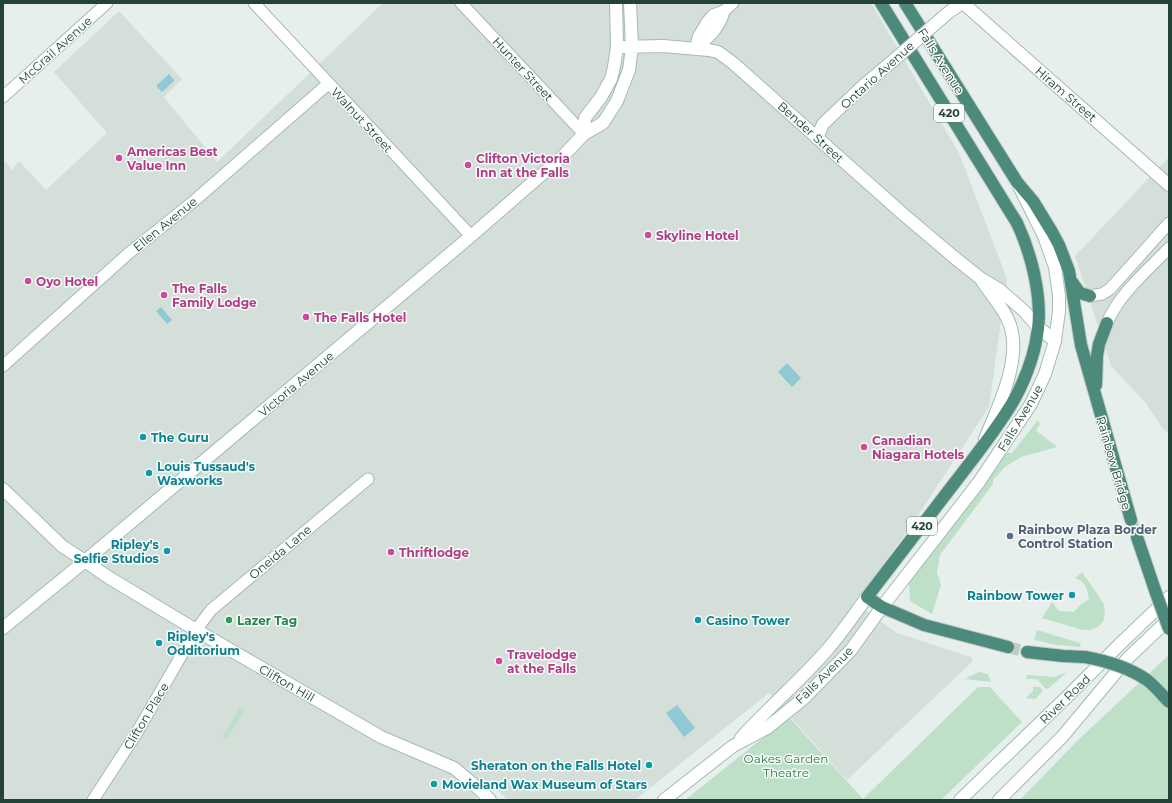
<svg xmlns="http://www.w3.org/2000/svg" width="1172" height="803" font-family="Montserrat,sans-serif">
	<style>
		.built { fill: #d4dfda }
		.green { fill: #bfe0c8 }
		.water { fill: #8ec9d4 }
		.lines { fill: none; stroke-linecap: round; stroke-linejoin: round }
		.trunk-tunnel { stroke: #bfccc8; stroke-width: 12; stroke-dasharray: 12 6; stroke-linecap: butt }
		.minor-casing { stroke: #a8b8b2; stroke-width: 13 }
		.tertiary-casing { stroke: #a8b8b2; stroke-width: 14 }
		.secondary-casing { stroke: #a4bbb3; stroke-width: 14 }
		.trunk-casing { stroke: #c2cac8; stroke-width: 14 }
		.minor { stroke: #fff; stroke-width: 11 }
		.tertiary { stroke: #fff; stroke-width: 12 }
		.secondary { stroke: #fff; stroke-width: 12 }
		.trunk { stroke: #4c8a7c; stroke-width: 12 }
		.tertiary-bridge-casing { stroke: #a8b8b2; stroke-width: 14; stroke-linecap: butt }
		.trunk-bridge-casing { stroke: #c2cac8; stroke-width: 14; stroke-linecap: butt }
		.tertiary-bridge { stroke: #fff; stroke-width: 12 }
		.trunk-bridge { stroke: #4c8a7c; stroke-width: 12 }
		.hotel-dot { fill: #d1479c; stroke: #f7fbf9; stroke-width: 1.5 }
		.culture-dot { fill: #0f9aa8; stroke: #f7fbf9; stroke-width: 1.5 }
		.service-dot { fill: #5c6f8a; stroke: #f7fbf9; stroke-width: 1.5 }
		.leisure-dot { fill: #2e9e5b; stroke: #f7fbf9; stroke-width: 1.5 }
		.labels { text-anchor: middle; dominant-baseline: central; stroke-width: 3; stroke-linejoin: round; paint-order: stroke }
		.shield { fill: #f7fbf9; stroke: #637a73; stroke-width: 1 }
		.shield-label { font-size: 11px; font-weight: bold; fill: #24423a }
		.street-label { font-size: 12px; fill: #24423a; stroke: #f7fbf9 }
		.hotel-label { font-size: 12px; font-weight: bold; fill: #b23c85; stroke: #f7fbf9; text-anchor: start }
		.culture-label { font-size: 12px; font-weight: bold; fill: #0d838f; stroke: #f7fbf9; text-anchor: start }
		.service-label { font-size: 12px; font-weight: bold; fill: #4e5e75; stroke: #f7fbf9; text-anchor: start }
		.leisure-label { font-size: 12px; font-weight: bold; fill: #27864d; stroke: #f7fbf9; text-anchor: start }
		.park-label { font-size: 12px; fill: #2d7a4b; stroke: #f7fbf9 }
	</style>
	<rect width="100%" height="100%" fill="#e6efeb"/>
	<!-- built -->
	<path class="built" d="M383 3H871L959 153 1007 279 989 407 911 526 855 603 897 633 971 657 973 661 847 780 769 693 635 800H508L494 787 473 800H3V164L5 161 12 170 19 161 46 190 107 133 54 72 119 11 182 79 164 97 217 162Z
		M1169 157V434L1163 429 1145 402 1111 366 1075 256Z"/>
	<!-- green -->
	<path class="green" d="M1038 420 1040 424 1036 431 1038 432 1057 447 1021 457 1005 467 993 480V484L940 555 937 572 941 585 932 614 910 601 909 583 919 568 1007 453H1012Z
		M1082 572 1104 604 1105 615 1103 622 1098 627 1090 630H1083L1042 618 1052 602 1059 611 1074 612 1080 605 1089 599C1087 588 1086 582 1075 578Z
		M1037 630 1080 643 1081 646 1080 647 1057 645 1034 640Z
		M1169 655V800H1020L1077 741Z
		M979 672 988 674 991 682 965 679 972 675Z
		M1064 673H1066L1048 689H1046L1037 679H1026L1027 675 1055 677Z
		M978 687H990L1022 722 941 800H685L789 717 863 799Z
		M1033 687H1040L1043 691 1035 699 1026 698 1033 691Z
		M242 708 244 711 228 738H224L223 736 239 709Z"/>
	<!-- water -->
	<path class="water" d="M169 74 174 80V81L162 92 157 87V85Z
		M161 307 172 320 167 324 156 311Z
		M787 363 801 378 792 387 778 372Z
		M677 705 695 728 684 737 666 713Z"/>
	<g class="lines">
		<!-- trunk-tunnel -->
		<path class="trunk-tunnel" d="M1131 520 1137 537
			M1008 647 1027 652"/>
		<defs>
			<path id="minor" d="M254 3 471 236
				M461 3 584 134
				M696 48 698 37 707 22 713 15 724 11 733 3
				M696 48C708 39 721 26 724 11
				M3 97 107 3
				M1090 296 1102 294 1110 289 1169 223
				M1107 323C1119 294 1148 270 1169 248
				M3 366 129 253 194 201 328 84
				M93 800 136 734 196 630 211 610 368 479"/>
			<path id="tertiary" d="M963 3 1169 185
				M942 18 949 12 962 3
				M817 138 823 124 864 85 895 59
				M3 489 62 546 85 561"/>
			<path id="secondary" d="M617 47 663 46 709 50 718 52 733 63 903 214 955 258 980 278 1000 290 1024 311 1038 327 1055 341
				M584 134 585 118 601 97 611 79 614 67 617 47 616 3
				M982 281C991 295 1005 309 1010 325 1022 360 998 407 985 439
				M85 561 108 577 196 630 381 737 454 768 480 790 490 800
				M3 628 85 561 471 236 563 156 584 134 603 123 617 101 629 70 632 47 630 3
				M741 738C769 707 800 681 827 650 841 634 854 615 867 597
				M664 800 733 746 767 728 804 698 851 650 882 607 979 482 1031 404 1045 374 1055 341 1059 311V296L1055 267 1050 253 1044 236 1020 188
				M960 800 1072 692 1121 643 1169 597
				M999 800 1062 737 1128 658 1169 619"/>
			<path id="trunk" d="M881 3 1017 223C1031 253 1042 295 1038 329 1035 353 1026 378 1014 400 997 429 976 455 956 481 926 520 897 558 867 597L882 607 924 625 1008 647
				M905 3 1017 182 1033 201 1052 232 1059 245 1069 271 1081 345 1131 520
				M1072 282 1080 293 1090 296
				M1096 385 1097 356 1099 344 1107 323
				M1137 537 1156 593
				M1027 652 1063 656 1085 657"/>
		</defs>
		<!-- minor casing -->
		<use href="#minor" class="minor-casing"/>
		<!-- tertiary casing -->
		<use href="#tertiary" class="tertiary-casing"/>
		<!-- secondary casing -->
		<use href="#secondary" class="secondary-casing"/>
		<!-- trunk casing -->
		<use href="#trunk" class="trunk-casing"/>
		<!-- minor -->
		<use href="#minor" class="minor"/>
		<!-- tertiary -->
		<use href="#tertiary" class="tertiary"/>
		<!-- secondary -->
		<use href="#secondary" class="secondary"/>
		<!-- trunk -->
		<use href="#trunk" class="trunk"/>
		<defs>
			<path id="tertiary-bridge" d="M895 59 942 18"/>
			<path id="trunk-bridge" d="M1156 593 1169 629
				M1085 657C1107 661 1128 667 1147 680 1155 686 1162 695 1169 702"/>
		</defs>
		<!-- tertiary-bridge casing -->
		<use href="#tertiary-bridge" class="tertiary-bridge-casing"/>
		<!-- trunk-bridge casing -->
		<use href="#trunk-bridge" class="trunk-bridge-casing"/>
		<!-- tertiary-bridge -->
		<use href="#tertiary-bridge" class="tertiary-bridge"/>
		<!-- trunk-bridge -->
		<use href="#trunk-bridge" class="trunk-bridge"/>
	</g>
	<!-- markers -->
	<g class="hotel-dot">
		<circle cx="119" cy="158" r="4"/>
		<circle cx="468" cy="165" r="4"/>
		<circle cx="648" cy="235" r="4"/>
		<circle cx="28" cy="281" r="4"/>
		<circle cx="164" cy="295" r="4"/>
		<circle cx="306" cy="317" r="4"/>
		<circle cx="864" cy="447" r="4"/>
		<circle cx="391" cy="552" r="4"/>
		<circle cx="499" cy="661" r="4"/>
	</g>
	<g class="culture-dot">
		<circle cx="143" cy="437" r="4"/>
		<circle cx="149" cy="473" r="4"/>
		<circle cx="167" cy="551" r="4"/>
		<circle cx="1072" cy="595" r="4"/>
		<circle cx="698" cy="620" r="4"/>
		<circle cx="159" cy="643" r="4"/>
		<circle cx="649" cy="765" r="4"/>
		<circle cx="434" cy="784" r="4"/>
	</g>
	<circle class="service-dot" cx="1010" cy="536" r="4"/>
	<circle class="leisure-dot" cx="229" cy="620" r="4"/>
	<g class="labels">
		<!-- shield labels -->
		<g class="shield">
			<rect x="934" y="104" width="30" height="18" rx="3"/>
			<rect x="907" y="517" width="30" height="18" rx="3"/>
		</g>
		<g class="shield-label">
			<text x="949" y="113">420</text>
			<text x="922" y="526">420</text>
		</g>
		<!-- street labels -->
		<g class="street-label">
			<text transform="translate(55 50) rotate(-42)">McGrail Avenue</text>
			<text transform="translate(941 61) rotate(58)">Falls Avenue</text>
			<text transform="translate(523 69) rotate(47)">Hunter Street</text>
			<text transform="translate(877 75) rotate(-42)">Ontario Avenue</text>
			<text transform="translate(1066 94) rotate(41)">Hiram Street</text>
			<text transform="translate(362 120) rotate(47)">Walnut Street</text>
			<text transform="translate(811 132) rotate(42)">Bender Street</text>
			<text transform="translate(165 224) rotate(-39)">Ellen Avenue</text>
			<text transform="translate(296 384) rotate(-40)">Victoria Avenue</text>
			<text transform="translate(1020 418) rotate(-59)">Falls Avenue</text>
			<text transform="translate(1114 463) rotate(74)">Rainbow Bridge</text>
			<text transform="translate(280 552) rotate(-40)">Oneida Lane</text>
			<text transform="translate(824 675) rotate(-45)">Falls Avenue</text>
			<text transform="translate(287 683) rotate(30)">Clifton Hill</text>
			<text transform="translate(1065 699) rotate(-44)">River Road</text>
			<text transform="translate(146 716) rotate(-59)">Clifton Place</text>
		</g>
		<!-- hotel labels -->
		<g class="hotel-label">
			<text x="127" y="151">Americas Best<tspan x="127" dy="14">Value Inn</tspan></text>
			<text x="476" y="158">Clifton Victoria<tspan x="476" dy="14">Inn at the Falls</tspan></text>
			<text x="656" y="235">Skyline Hotel</text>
			<text x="36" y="281">Oyo Hotel</text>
			<text x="172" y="288">The Falls<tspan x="172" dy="14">Family Lodge</tspan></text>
			<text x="314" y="317">The Falls Hotel</text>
			<text x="872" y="440">Canadian<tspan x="872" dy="14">Niagara Hotels</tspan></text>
			<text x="399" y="552">Thriftlodge</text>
			<text x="507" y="654">Travelodge<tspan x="507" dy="14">at the Falls</tspan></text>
		</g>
		<!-- culture labels -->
		<g class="culture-label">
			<text x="151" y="437">The Guru</text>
			<text x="157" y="466">Louis Tussaud's<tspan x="157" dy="14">Waxworks</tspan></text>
			<text x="159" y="544" text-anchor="end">Ripley's<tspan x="159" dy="14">Selfie Studios</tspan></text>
			<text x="1064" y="595" text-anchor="end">Rainbow Tower</text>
			<text x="706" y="620">Casino Tower</text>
			<text x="167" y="636">Ripley's<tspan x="167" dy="14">Odditorium</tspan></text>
			<text x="641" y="765" text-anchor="end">Sheraton on the Falls Hotel</text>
			<text x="442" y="784">Movieland Wax Museum of Stars</text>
		</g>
		<!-- service labels -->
		<g class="service-label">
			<text x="1018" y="529">Rainbow Plaza Border<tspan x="1018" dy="14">Control Station</tspan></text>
		</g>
		<!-- leisure labels -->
		<g class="leisure-label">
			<text x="237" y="620">Lazer Tag</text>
		</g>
		<!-- park labels -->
		<g class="park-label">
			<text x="786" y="758">Oakes Garden<tspan x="786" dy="14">Theatre</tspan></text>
		</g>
	</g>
	<!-- border -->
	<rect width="1172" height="803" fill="none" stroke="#24423a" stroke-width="8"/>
</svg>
